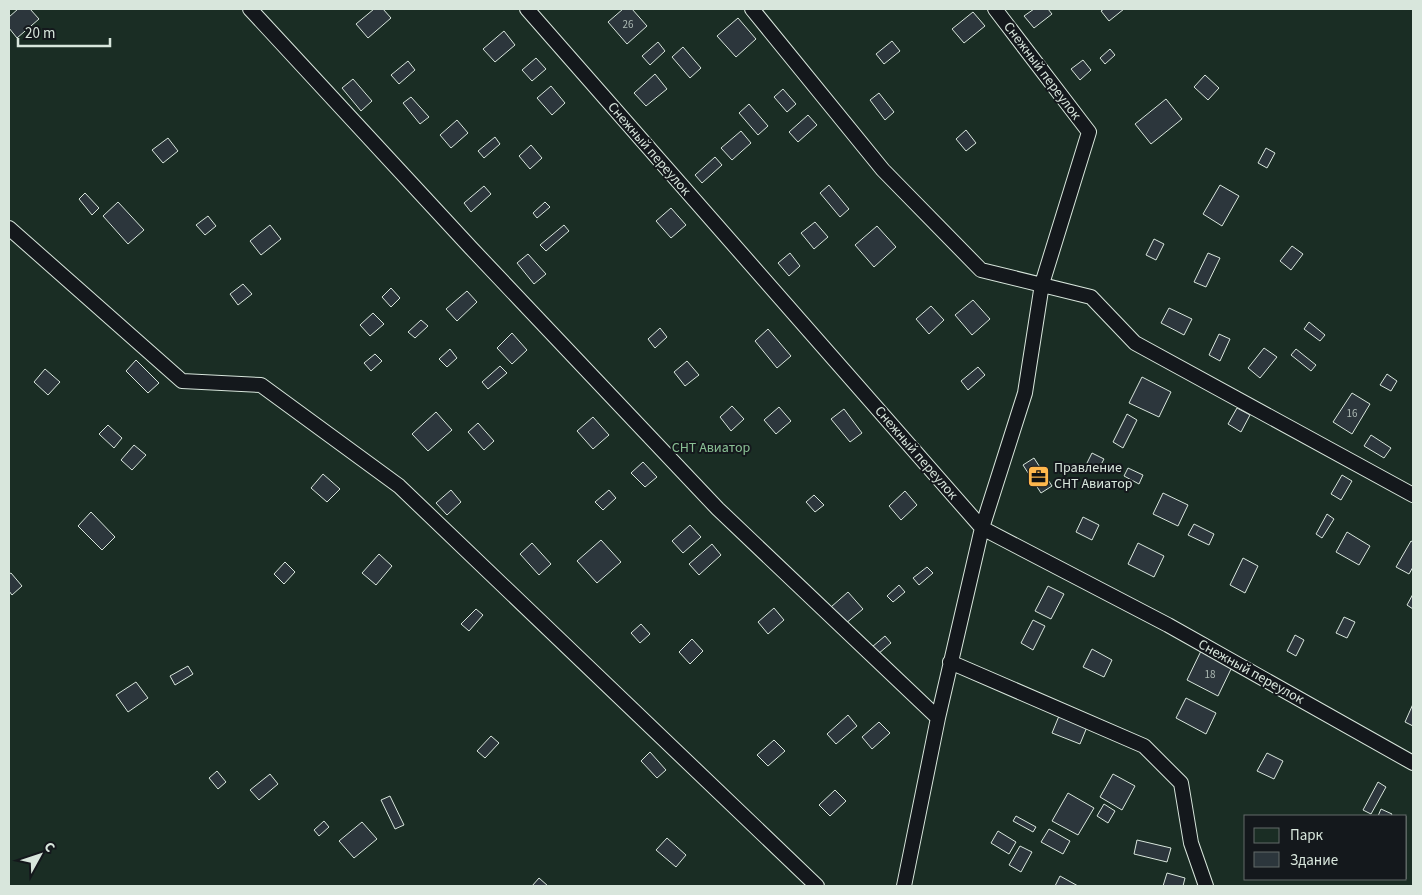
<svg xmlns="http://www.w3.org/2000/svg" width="1422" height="895" font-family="'Source Sans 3',sans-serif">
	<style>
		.green { fill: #1a2d24; stroke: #939e99; fill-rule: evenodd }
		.building { fill: #2c363c; stroke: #d8e6dc }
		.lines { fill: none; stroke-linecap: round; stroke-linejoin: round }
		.lane-casing { stroke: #d8e6dc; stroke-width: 16 }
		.lane { stroke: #14181c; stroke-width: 14 }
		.labels { text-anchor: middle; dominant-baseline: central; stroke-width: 4; stroke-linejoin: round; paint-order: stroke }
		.number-label { font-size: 11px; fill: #adbab4 }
		.street-label { font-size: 14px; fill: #d8e6dc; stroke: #14181c }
		.park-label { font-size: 14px; fill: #8ac095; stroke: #14181c }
		.poi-label { font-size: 14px; fill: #d8e6dc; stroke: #14181c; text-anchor: start }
	</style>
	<rect width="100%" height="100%" fill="#14181c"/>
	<!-- green -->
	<path class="green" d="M9 9H1413V886H9ZM1246 816H1406V879H1246Z"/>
	<!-- building -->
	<path class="building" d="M18 9H30L39 19 17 38 9 28V17Z
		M374 9H383L391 18 368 38 356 24Z
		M623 9H632L647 26 627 44 608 22Z
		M1034 9H1048L1052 14 1034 28 1024 16Z
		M1104 9H1124L1109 21 1101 11Z
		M973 12 985 26 964 43 952 29Z
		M738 18 756 39 736 57 717 36Z
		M504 31 515 45 495 62 483 49Z
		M892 41 900 51 884 64 876 54Z
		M658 42 665 51 650 65 642 56Z
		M683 47 701 68 690 78 672 57Z
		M1110 49 1115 55 1105 64 1100 58Z
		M536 58 546 69 532 81 522 70Z
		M1083 60 1091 70 1080 80 1071 69Z
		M408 61 415 70 399 84 391 75Z
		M655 74 667 89 646 106 634 93Z
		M1205 75 1219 88 1208 100 1194 87Z
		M353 79 372 101 361 111 342 88Z
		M551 86 565 103 552 115 537 98Z
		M783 89 796 104 787 112 774 97Z
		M879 93 894 112 885 120 870 100Z
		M411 97 429 117 420 124 403 103Z
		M1166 99 1182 119 1151 144 1135 124Z
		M749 104 768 126 758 135 739 113Z
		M808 115 817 125 798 142 789 132Z
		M457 120 468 133 451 148 440 135Z
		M966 130 976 143 966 151 956 139Z
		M741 131 751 143 732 160 721 148Z
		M495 137 500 144 484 158 478 151Z
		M168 138 178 151 163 163 152 150Z
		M531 145 542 158 530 169 519 156Z
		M1266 148 1275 153 1267 168 1258 163Z
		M715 157 722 165 702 183 695 175Z
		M829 185 849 209 840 217 820 193Z
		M1220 185 1239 196 1222 226 1203 214Z
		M484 186 491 194 471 212 464 203Z
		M85 193 99 208 92 215 79 199Z
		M118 202 144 230 128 244 103 216Z
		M545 202 550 207 537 218 533 213Z
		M671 208 686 225 671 238 656 221Z
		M208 216 216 226 205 235 196 225Z
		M815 222 828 237 814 249 801 233Z
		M270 225 281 239 261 255 250 241Z
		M564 225 569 231 546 251 540 245Z
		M877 226 896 247 874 267 855 245Z
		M1154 239 1164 244 1156 260 1146 255Z
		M1292 246 1303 254 1291 270 1280 261Z
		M790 253 800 266 789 276 778 263Z
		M1208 253 1220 258 1206 287 1194 282Z
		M528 254 546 274 534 284 517 263Z
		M243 284 252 294 238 305 230 294Z
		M391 288 400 298 391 307 382 297Z
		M467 291 477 302 457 321 446 309Z
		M973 300 990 319 972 335 955 315Z
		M931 306 944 320 929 334 916 319Z
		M1169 308 1192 319 1184 335 1161 323Z
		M373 313 384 324 370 336 360 325Z
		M421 320 428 326 415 338 408 332Z
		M1309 322 1325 335 1320 341 1304 329Z
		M660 328 667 337 655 348 648 339Z
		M768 329 791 356 777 368 755 341Z
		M512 333 527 350 512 364 497 348Z
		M1219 334 1230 339 1220 361 1209 355Z
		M1264 348 1277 357 1260 378 1248 368Z
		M450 349 457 358 447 367 439 359Z
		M1296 349 1316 365 1311 371 1291 355Z
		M375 354 382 361 371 371 364 363Z
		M136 360 159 383 148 393 126 371Z
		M687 361 699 375 685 386 674 372Z
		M500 366 507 373 488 389 482 382Z
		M978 367 985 375 968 390 961 381Z
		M45 369 60 382 48 395 34 382Z
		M1387 374 1397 381 1391 391 1380 385Z
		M1142 377 1171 392 1159 417 1129 403Z
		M1352 393 1370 404 1352 434 1333 422Z
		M732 406 744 419 731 431 720 417Z
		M779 407 791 421 776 434 764 420Z
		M1237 408 1250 415 1241 432 1228 424Z
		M844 409 862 433 850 442 831 419Z
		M436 412 452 430 428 451 412 434Z
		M1127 414 1137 420 1123 448 1113 442Z
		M593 417 609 435 593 449 577 431Z
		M478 423 494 441 484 450 468 432Z
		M108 425 122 438 114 448 99 434Z
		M1371 435 1391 448 1384 458 1364 446Z
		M134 445 146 455 132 470 121 460Z
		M1092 453 1104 459 1097 472 1085 467Z
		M1034 458 1052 486 1041 493 1023 465Z
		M643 462 657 477 645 487 631 473Z
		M1128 468 1143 475 1139 484 1124 476Z
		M323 474 340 489 327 502 311 488Z
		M1342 475 1352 481 1341 500 1331 494Z
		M451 490 461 502 447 515 436 503Z
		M609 490 616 498 603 510 595 502Z
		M905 491 917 505 901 520 889 506Z
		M1163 493 1188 505 1178 526 1153 514Z
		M814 495 824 505 815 512 806 502Z
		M91 512 115 537 102 550 78 526Z
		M1327 514 1334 519 1322 538 1316 534Z
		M1083 517 1099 525 1092 540 1076 532Z
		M1194 524 1214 534 1209 545 1188 535Z
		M690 525 701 537 683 553 672 541Z
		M1347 532 1370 546 1359 565 1336 552Z
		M601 540 621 562 597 583 577 561Z
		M1411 541 1413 542V567L1409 574 1396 567Z
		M532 543 551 564 539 575 520 554Z
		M1138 543 1164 556 1154 577 1128 564Z
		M712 544 721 555 699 575 689 564Z
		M379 554 392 566 376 585 362 573Z
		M1243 558 1258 566 1245 593 1230 585Z
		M285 562 295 572 284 584 274 574Z
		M927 567 933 573 919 585 913 578Z
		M11 573 22 586 12 595 9 591V574Z
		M899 585 905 592 893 602 887 596Z
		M1048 586 1064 594 1051 619 1035 611Z
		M848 592 863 609 845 624 831 607Z
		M1413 594V609L1407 605Z
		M774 608 784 620 768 634 758 622Z
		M476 609 483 615 469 631 461 624Z
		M1344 617 1355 622 1347 638 1336 633Z
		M1033 620 1045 626 1033 650 1021 643Z
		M641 624 650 634 640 643 631 633Z
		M1295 635 1304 640 1296 656 1287 651Z
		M885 636 891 643 878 654 872 647Z
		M692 639 703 651 690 664 679 652Z
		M1092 649 1112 660 1104 677 1083 667Z
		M1201 651 1232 667 1218 696 1187 680Z
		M188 666 193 674 175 685 170 676Z
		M136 682 148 698 128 712 116 695Z
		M1186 698 1216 713 1206 734 1176 718Z
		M1413 704V726L1405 722Z
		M848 715 857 726 836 744 827 734Z
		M1059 716 1087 727 1080 744 1052 733Z
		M879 722 890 733 872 749 862 737Z
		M491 736 499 743 485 758 477 751Z
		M774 740 785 751 768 766 757 755Z
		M650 752 666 770 657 778 641 761Z
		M1267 753 1283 761 1274 779 1257 771Z
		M217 771 226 782 218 789 209 778Z
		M270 774 278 784 259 800 250 790Z
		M1113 774 1135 786 1122 810 1100 797Z
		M1378 782 1386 787 1371 814 1363 810Z
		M835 790 846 801 830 816 819 805Z
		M1068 793 1094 808 1078 835 1052 821Z
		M390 796 404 825 395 829 381 800Z
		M1104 804 1115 811 1108 823 1097 816Z
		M1381 809 1392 814 1391 816H1378Z
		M1016 816 1036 827 1033 832 1013 821Z
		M324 821 329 827 319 836 314 830Z
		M362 822 377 839 354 858 339 841Z
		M1049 829 1070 841 1063 854 1041 842Z
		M998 831 1016 842 1009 854 991 843Z
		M667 838 686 855 676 867 656 850Z
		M1137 840 1171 848 1167 862 1134 854Z
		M1020 846 1032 852 1021 872 1009 865Z
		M1167 873 1185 878 1183 886H1163Z
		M1060 876 1078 886H1055Z
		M539 878 548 886H532Z"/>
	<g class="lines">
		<defs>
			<path id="lane" d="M250 9 471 248 718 509 938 718
				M527 9 982 528 1168 625 1413 763
				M752 9 883 170 981 270 1091 297 1135 343 1413 495
				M9 228 182 381 261 385 399 486 817 886
				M950 662 1144 746 1181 783 1191 843 1206 886
				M904 886 938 718 982 528 1025 393 1042 284 1089 132 995 9"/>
		</defs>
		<!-- lane casing -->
		<use href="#lane" class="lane-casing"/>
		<!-- lane -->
		<use href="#lane" class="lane"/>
	</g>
	<!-- icons -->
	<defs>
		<symbol id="office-square" viewBox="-11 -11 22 22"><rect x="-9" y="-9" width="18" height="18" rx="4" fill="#ffb74d" stroke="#14181c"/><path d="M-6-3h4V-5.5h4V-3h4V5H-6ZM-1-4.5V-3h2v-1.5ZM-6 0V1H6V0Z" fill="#111"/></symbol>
	</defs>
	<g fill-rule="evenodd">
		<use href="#office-square" x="1026" y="464" width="25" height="25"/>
	</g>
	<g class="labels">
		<!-- number labels -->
		<g class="number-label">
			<text x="628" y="24">26</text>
			<text x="1352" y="413">16</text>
			<text x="1210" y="674">18</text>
		</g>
		<!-- street labels -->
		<g class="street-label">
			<text transform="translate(1042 71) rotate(53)">Снежный переулок</text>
			<text transform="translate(649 149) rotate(49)">Снежный переулок</text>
			<text transform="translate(916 453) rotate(49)">Снежный переулок</text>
			<text transform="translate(1251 672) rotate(29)">Снежный переулок</text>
		</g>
		<!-- park labels -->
		<g class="park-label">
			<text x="711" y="448">СНТ Авиатор</text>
		</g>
		<!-- poi labels -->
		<g class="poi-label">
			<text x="1054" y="468">Правление<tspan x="1054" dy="16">СНТ Авиатор</tspan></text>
		</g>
	</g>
	<!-- border -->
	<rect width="1422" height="895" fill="none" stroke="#d8e6dc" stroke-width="20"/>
	<!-- legend -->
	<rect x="1244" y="815" width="162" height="65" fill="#14181c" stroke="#626a69"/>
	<rect x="1254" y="828" width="25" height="15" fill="#1a2d24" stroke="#626a69"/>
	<text x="1290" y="840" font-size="15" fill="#d8e6dc">Парк</text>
	<rect x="1254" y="852" width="25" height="15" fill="#2c363c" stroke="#626a69"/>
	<text x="1290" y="865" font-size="15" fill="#d8e6dc">Здание</text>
	<!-- north arrow -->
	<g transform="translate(40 855) rotate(50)" stroke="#14181c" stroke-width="4" paint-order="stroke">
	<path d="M0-4L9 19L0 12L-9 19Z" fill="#d8e6dc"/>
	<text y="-8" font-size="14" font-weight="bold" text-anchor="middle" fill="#d8e6dc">С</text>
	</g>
	<!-- scale -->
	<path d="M18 38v8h92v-8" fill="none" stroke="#d8e6dc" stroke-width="2.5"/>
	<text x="25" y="38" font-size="15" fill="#d8e6dc" stroke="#14181c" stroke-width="4" paint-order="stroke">20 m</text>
</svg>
